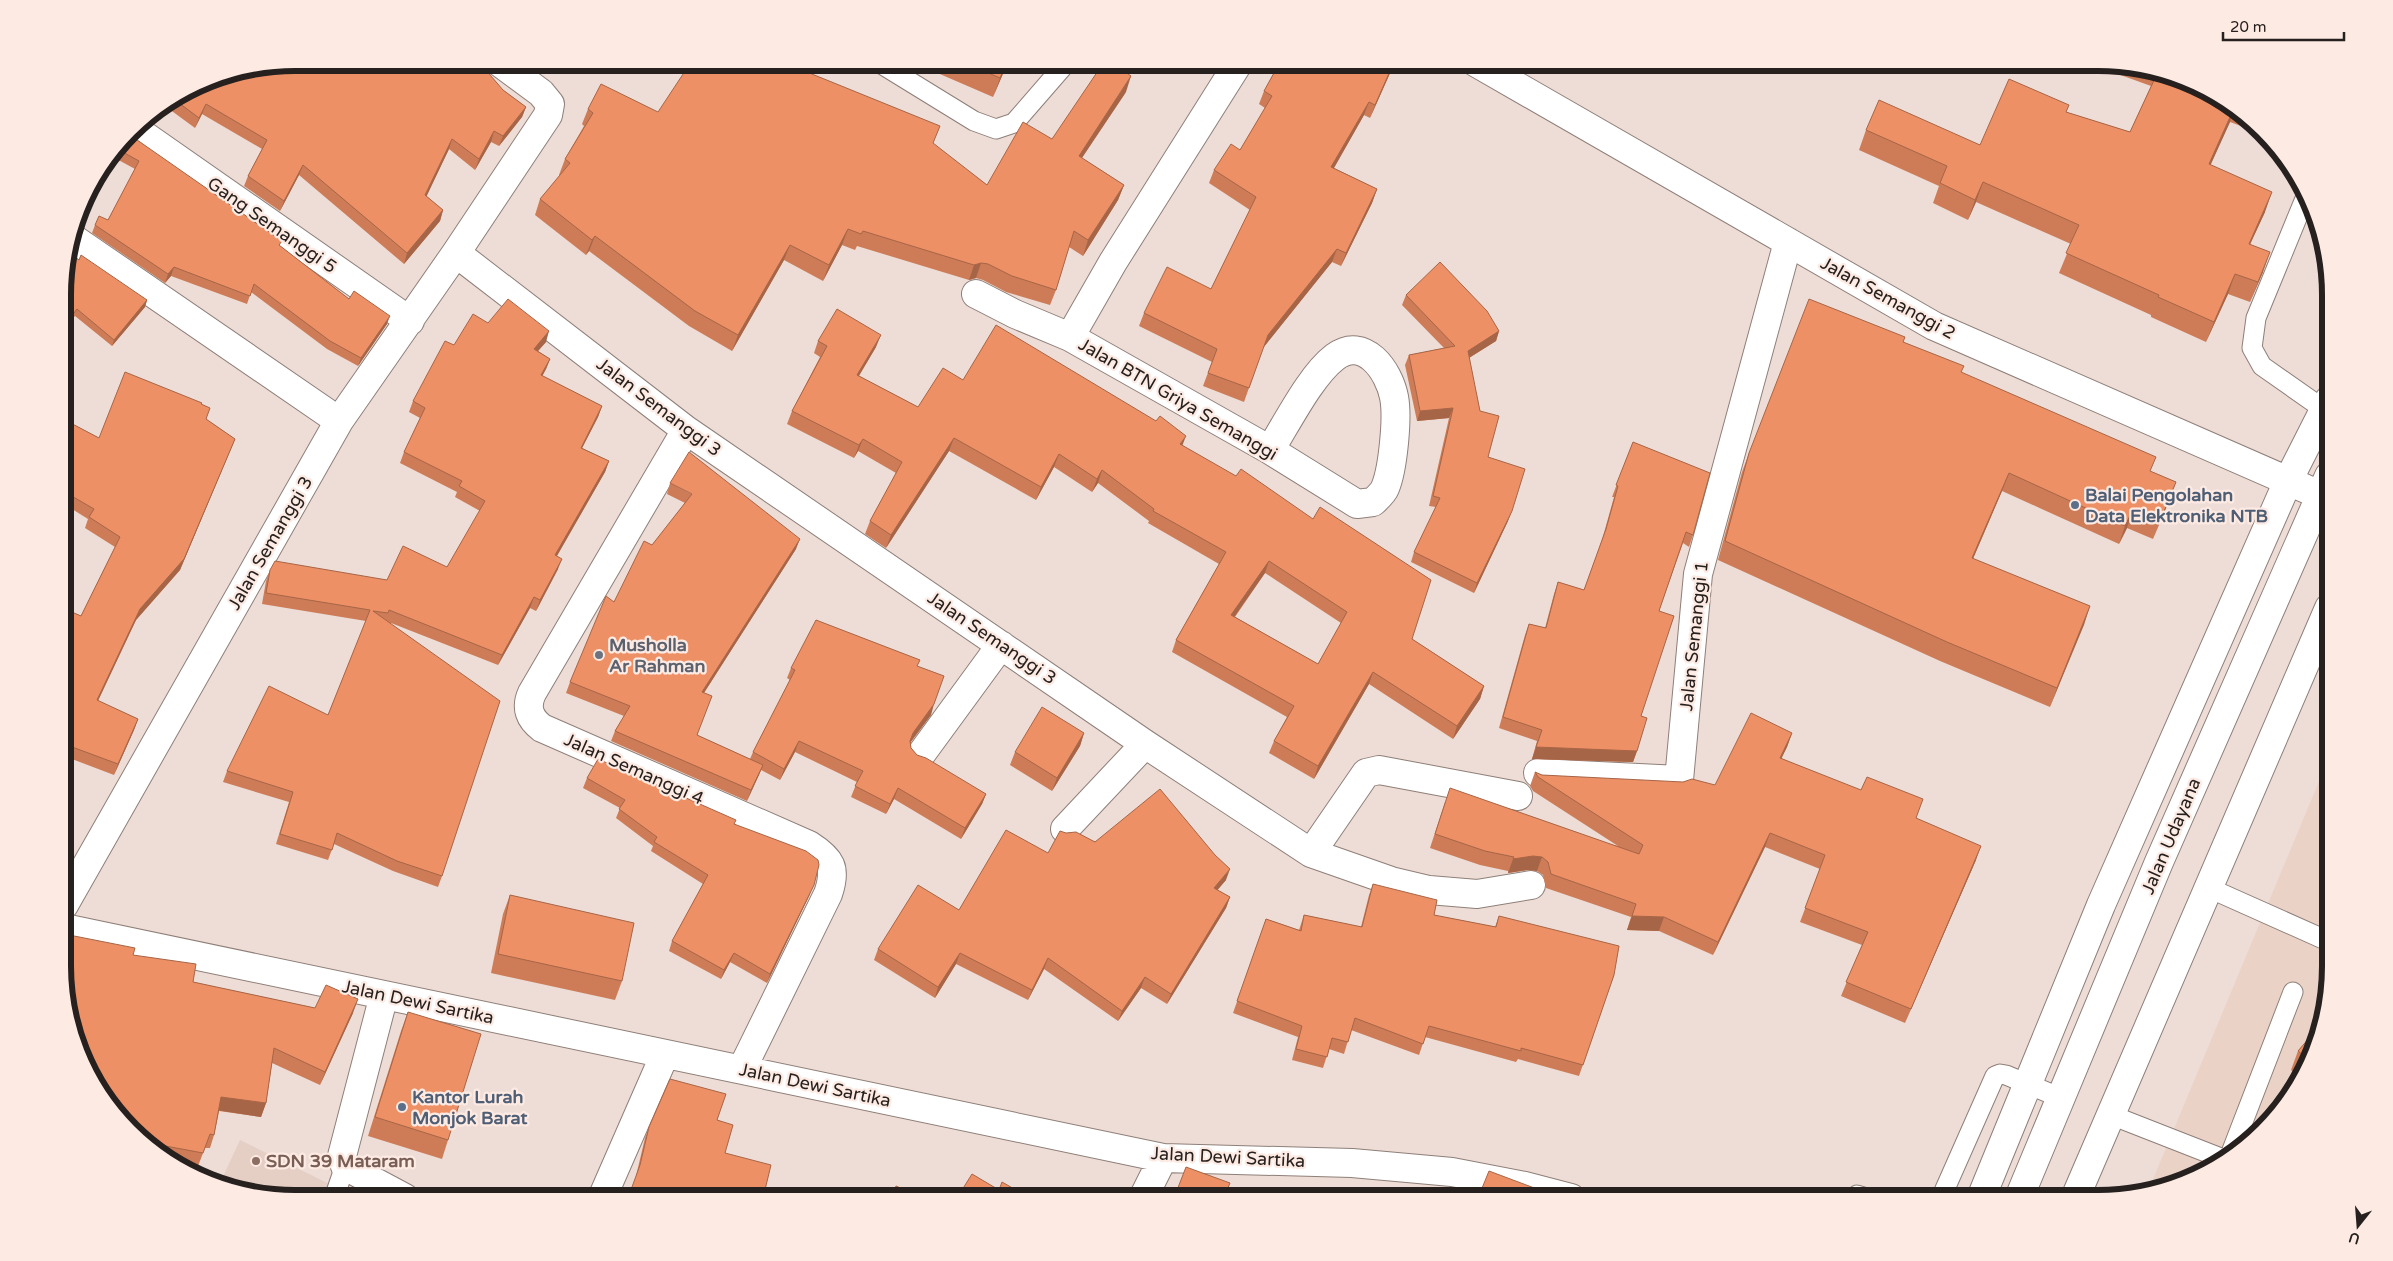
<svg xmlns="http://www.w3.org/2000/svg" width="2393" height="1261" font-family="'Varela Round',sans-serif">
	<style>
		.built { fill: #ebd2c7 }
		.education { fill: #e5cec4 }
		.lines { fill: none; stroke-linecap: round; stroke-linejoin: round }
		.service-casing { stroke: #8e7f78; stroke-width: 21 }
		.pedestrian-casing { stroke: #8e7f78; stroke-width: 30 }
		.minor-casing { stroke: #8e7f78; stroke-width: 30 }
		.secondary-casing { stroke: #8e7f78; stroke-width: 30 }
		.service { stroke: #fff; stroke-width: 19 }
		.pedestrian { stroke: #fff; stroke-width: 28 }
		.minor { stroke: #fff; stroke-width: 28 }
		.secondary { stroke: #fff; stroke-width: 28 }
		.wall { fill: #cd7c57; fill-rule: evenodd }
		.shaded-wall { fill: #a76547 }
		.building { fill: #ee9065; stroke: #a76547; fill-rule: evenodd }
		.service-dot { fill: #5c6f8a; stroke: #fceae3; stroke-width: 2 }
		.worship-dot { fill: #6b7280; stroke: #fceae3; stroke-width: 2 }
		.education-dot { fill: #8d6e63; stroke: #fceae3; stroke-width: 2 }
		.labels { text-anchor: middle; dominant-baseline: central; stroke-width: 4.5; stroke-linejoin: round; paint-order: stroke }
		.street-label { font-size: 18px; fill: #26201e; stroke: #fceae3 }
		.service-label { font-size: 18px; font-weight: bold; fill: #4e5e75; stroke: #fceae3; text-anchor: start }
		.worship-label { font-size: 18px; font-weight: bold; fill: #5b616d; stroke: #fceae3; text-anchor: start }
		.education-label { font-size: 18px; font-weight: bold; fill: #785e54; stroke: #fceae3; text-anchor: start }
		.rim { fill: none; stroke: #26201e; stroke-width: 6 }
	</style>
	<rect width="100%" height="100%" fill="#eeddd6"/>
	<!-- built -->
	<path class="built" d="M2330 755V966L2306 1069 2273 1120 2227 1159 2172 1186 2148 1191Z"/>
	<!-- education -->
	<path class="education" d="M240 1140 358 1198H295L221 1181Z"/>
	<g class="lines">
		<defs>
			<path id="service" d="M878 62 974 121 996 129 1014 123 1067 62
				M2304 201 2256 318 2252 348 2262 366 2329 413
				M2209 888 2330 942
				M2111 1115 2226 1160
				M2229 1158 2293 992
				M1857 1195 1867 1198
				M334 1198 345 1166
				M1941 1198 1995 1076 2000 1074 2006 1075 2061 1098"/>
			<path id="pedestrian" d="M1981 1198 2101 905 2288 481 2329 400"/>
			<path id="minor" d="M1239 62 1113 262 1070 337 1270 450 1357 504 1373 502C1377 498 1383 493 1385 488 1393 469 1398 417 1394 397 1389 371 1364 335 1335 357 1311 375 1287 423 1270 450
				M1475 62 1934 326 2320 495
				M135 129 410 321
				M74 239 339 421
				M456 253 686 430 1145 744 1311 853 1391 881 1429 890 1477 894 1531 885
				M976 294 1015 314 1070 337
				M686 430 532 693C525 708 530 719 542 728L809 845C831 859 837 868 828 894L742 1069
				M922 753 1001 645
				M1538 773 1679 780 1698 574 1788 242
				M1065 829 1145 744
				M1311 853 1366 773 1379 770 1518 796
				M64 905 339 421 456 253 548 115 550 104 541 93 499 62
				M64 928 1163 1158 1352 1163 1452 1172 1525 1186 1571 1198
				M384 995 342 1156 345 1166 405 1198
				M602 1198 665 1054
				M1143 1198 1163 1158"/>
			<path id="secondary" d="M2019 1198 2159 862 2329 476
				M2075 1198 2329 608"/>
		</defs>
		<!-- service casing -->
		<use href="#service" class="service-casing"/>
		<!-- pedestrian casing -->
		<use href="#pedestrian" class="pedestrian-casing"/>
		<!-- minor casing -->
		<use href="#minor" class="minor-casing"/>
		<!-- secondary casing -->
		<use href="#secondary" class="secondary-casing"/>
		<!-- service -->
		<use href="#service" class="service"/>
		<!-- pedestrian -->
		<use href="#pedestrian" class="pedestrian"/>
		<!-- minor -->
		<use href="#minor" class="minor"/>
		<!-- secondary -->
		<use href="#secondary" class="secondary"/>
	</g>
	<!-- wall -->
	<path class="wall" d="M912 62H1008L993 97Z
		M1184 62H1207L1200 72Z
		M1273 62H1395L1370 118 1364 115 1334 168 1377 189 1372 203 1341 266 1332 262 1263 348 1244 402 1203 386 1212 362 1139 326 1144 313 1211 289 1250 210 1209 183 1214 170 1240 150 1265 108 1259 104 1264 91 1274 73 1270 71Z
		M2117 67 2201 87 2252 120 2265 135 2230 122 2210 165 2265 212 2250 244 2263 272 2250 302 2228 294 2206 342 2151 317V315L2059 273 2071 244 1976 202 1968 220 1933 203 1939 186 1859 150 1866 130 1980 145 2066 112 2130 132 2151 86 2115 73Z
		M802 70 933 144 987 185 1052 139 1126 92 1082 158 1124 185 1118 200 1083 256 1069 247 1056 290 1050 305 1006 292 983 280 976 278 969 280 857 246 855 250 842 245 823 281 784 260 732 351 689 326 589 251 586 255 535 215 540 199 560 175H559L565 159 584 126 582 124 588 109 658 112Z
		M437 71 503 90 526 107 522 117 499 146 491 142 475 170 449 149 426 196 443 210 440 221 404 264 299 175 280 211 244 186 248 176 262 149 202 114 195 128 165 106 206 80Z
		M130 135 280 246 349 299 387 324 358 366 327 349 251 292 247 304 171 276 165 283 92 233 95 225 108 220 135 169 113 157Z
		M63 279 147 300 145 307 112 346 75 316 72 319 63 314Z
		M1406 295 1499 331 1496 341 1469 358 1488 457 1508 521 1474 593 1411 562 1414 552 1436 507 1429 506 1449 418 1417 421 1405 365 1409 355 1444 348 1402 305Z
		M488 323 546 342 538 351 550 359 546 369 542 376 602 406 598 417 582 448 609 461 605 472 557 556 558 569 536 611 530 608 498 665 391 623 442 876 438 887 393 871 334 844 328 860 276 844 289 802 223 782 227 771 328 715 366 621 262 604 266 581 270 570 387 580 447 567 480 511 455 497 457 492 400 463 404 452 420 418 409 412 413 401 454 345Z
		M818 341 876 347 859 376 918 407 963 380 1182 445 1412 639 1484 686 1480 699 1453 739 1369 684 1314 779 1269 753 1274 741 1287 717 1172 652 1176 640 1219 564 1148 523 1149 521 1098 483 1092 492 1054 467 1036 500 949 451 886 548 865 534 870 521 896 473 858 451 854 458 787 424 792 411 820 357 814 353ZM1265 573 1341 623 1318 664 1235 617Z
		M1903 342 2151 472 2176 482 2153 539 2127 528 2119 544 2002 491 1973 559 2090 606 2050 707 1940 661 1718 560 1742 472 1749 453Z
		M202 403 201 405 206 419 235 439 180 570 136 620 98 701 138 719 134 730 114 775 64 756V611L81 616 115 547 85 528 88 519 64 504 63 419 99 438Z
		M1633 442 1693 535 1689 547 1683 543 1659 611 1641 716 1637 751 1633 762 1532 759 1537 741 1499 728 1525 635 1529 624 1545 628 1554 594 1558 582 1584 590 1602 540 1614 497H1612Z
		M670 483 796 549 704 693 697 735 750 759 753 752 790 680 787 678 791 668 917 666 931 715 911 742V748L917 755 986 794 982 804 961 839 894 799 886 814 851 797 857 782 795 752 780 780 761 770 747 801 611 741 615 731 624 716 566 693 570 682 614 602 652 545 685 503 667 494Z
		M1084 733 1080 746 1052 791 1010 765 1015 752Z
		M1792 733 1787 747 1781 758 1916 818 1976 860 1905 1023 1841 996 1862 945 1800 922 1820 869 1765 847 1713 955 1659 931 1627 930 1631 917 1546 888 1543 875 1537 871 1528 870 1508 873V871L1480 865 1430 848 1445 802 1618 846 1533 791 1530 786 1535 772 1542 775 1715 785Z
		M587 778 735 824 810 894 767 983 730 962 721 979 669 951 672 941 703 884 651 851 653 846 616 818 620 808 583 788Z
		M1066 833 1226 880 1217 890 1230 897 1226 908 1167 1004 1141 988 1118 1021 1044 969 1028 1000 956 964 935 998 874 960 878 949 959 910 1048 853Z
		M1373 884 1434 915 1495 927 1499 916 1614 975 1579 1076 1518 1059 1516 1062 1425 1037 1419 1055 1351 1030 1344 1054 1329 1049 1323 1068 1292 1060 1298 1037 1233 1013 1266 919 1299 930 1304 915 1361 927 1369 895Z
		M510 895 622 981 615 1000 491 973 503 914Z
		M133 955 193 982 315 1008 353 1013 320 1085 272 1063 266 1103 261 1117 219 1111 214 1135 210 1148H205L198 1166 173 1162 142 1141Z
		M408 1012 448 1140 442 1159 368 1136 401 1031Z
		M2316 1030 2306 1069 2301 1078 2291 1070 2298 1051Z
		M717 1120 725 1153 636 1176 645 1138 649 1127Z"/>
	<!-- shaded-wall -->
	<path class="shaded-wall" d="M1007 62H1008L993 97 1000 78Z
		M1204 62H1207L1200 72Z
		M1394 62H1395L1370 118 1375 105Z
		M1131 76 1126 92 1073 171 1079 156Z
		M1369 102 1364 115 1327 180 1331 167Z
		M206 104 202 114 195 128 199 118Z
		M526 107 522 117 499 146 503 136Z
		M2234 108 2230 122 2202 184 2209 164Z
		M494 131 491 142 475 170 479 159Z
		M452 139 449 149 422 206 425 195Z
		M303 165 299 175 280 211 284 201Z
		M1983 182 1976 202 1968 220 1975 200Z
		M1124 185 1118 200 1083 256 1088 240Z
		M1377 189 1372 203 1341 266 1346 253Z
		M2272 192 2265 212 2241 264 2249 244Z
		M443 210 440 221 404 264 407 253Z
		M848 229 842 245 823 281 829 265Z
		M595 236 589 251 586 255 592 240Z
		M790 245 784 260 732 351 738 335Z
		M1337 249 1332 262 1263 348 1268 335Z
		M2270 252 2263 272 2250 302Z
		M981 263 976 278 969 280 974 265Z
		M174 267 171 276 165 283 168 274Z
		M2235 274 2228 294 2206 342 2214 322Z
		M147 300 145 307 112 346 114 340Z
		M390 316 387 324 358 366 361 358Z
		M549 331 546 342 530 360 534 349Z
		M1499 331 1496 341 1464 361 1468 351Z
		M881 335 876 347 852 387 857 375Z
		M550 359 546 369 537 386 541 375Z
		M602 406 598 417 577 458 581 448Z
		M1453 408 1449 418 1417 421 1420 411Z
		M1186 436 1181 449 1180 444Z
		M954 438 949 451 886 548 891 535Z
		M235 439 180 570 136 620 93 711 97 700 140 609Z
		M863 439 858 451 854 458 859 445Z
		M1059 454 1054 467 1036 500 1041 487Z
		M609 461 605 472 551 566 555 555Z
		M1102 470 1098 483 1092 492 1097 479Z
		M2009 473 2002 491 1965 577 1972 558Z
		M2176 482 2169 501 2153 539 2160 521Z
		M2133 509 2127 528 2119 544 2125 526Z
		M1512 511 1508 521 1474 593 1477 583Z
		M800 539 796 549 698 702 702 692Z
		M562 559 558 569 536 611 540 600Z
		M1269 561 1265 573 1227 627 1231 615Z
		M534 597 530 608 498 665 502 655Z
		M2090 606 2084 625 2050 707 2057 688Z
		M1373 672 1369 684 1314 779 1318 766Z
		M1484 686 1480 699 1453 739 1457 726Z
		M934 704 931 715 909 744 913 733Z
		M138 719 134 730 114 775 118 764Z
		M1084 733 1080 746 1052 791 1057 778Z
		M1792 733 1787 747 1775 772 1780 758Z
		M799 741 795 752 780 780 784 769Z
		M1536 747 1637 751 1633 762 1532 759Z
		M763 765 759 775 747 801 751 790Z
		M898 788 894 799 886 814 890 804Z
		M986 794 982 804 961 839 965 828Z
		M1770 833 1765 847 1713 955 1718 942Z
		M1981 846 1976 860 1905 1023 1911 1009Z
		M1533 856 1542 857 1537 871 1528 870 1508 873 1513 859Z
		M1230 869 1226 880 1210 899 1214 888Z
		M814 885 810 894 767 983 770 974Z
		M1230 897 1226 908 1167 1004 1171 994Z
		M1632 916 1664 917 1659 931 1627 930Z
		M734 953 730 962 721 979 724 970Z
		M960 953 956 964 935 998 938 987Z
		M1048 958 1044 969 1028 1000 1032 990Z
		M1145 977 1141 988 1118 1021 1122 1011Z
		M358 999 353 1013 320 1085 325 1072Z
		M221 1097 266 1103 261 1117 216 1110Z"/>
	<!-- building -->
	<path class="building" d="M295 62H420L437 71 443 62H464L481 72 485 69 503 90 526 107 503 136 494 131 479 159 452 139 425 195 443 210 407 253 303 165 284 201 248 176 267 140 206 104 199 118 175 100 206 80Z
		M691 62H790L802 70 940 126 933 143 987 185 1023 122 1052 139 1104 62H1111L1131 76 1079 156 1124 185 1088 240 1074 231 1056 290 1012 276 988 264 981 263 974 265 863 231 861 234 848 229 829 265 790 245 738 335 695 311 595 236 592 240 540 199 570 163 565 159 593 113 588 109 601 84 658 112Z
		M963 62H1007L1000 78Z
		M1280 62H1394L1375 105 1369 102 1331 167 1377 189 1346 253 1337 249 1268 335 1249 388 1208 373 1217 349 1144 313 1167 267 1211 289 1256 197 1214 170 1231 144 1240 150 1272 96 1264 91Z
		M2156 76 2201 87 2234 108 2209 164 2272 192 2249 244 2270 252 2258 282 2235 274 2214 322 2158 297 2159 295 2066 253 2079 225 1983 182 1975 200 1940 183 1947 166 1866 130 1879 100 1980 145 2009 79 2069 105 2066 112 2130 132Z
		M130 135 282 241 279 245 349 299 354 291 390 316 361 358 330 341 254 284 250 296 174 267 168 274 95 225 99 216 108 220 139 161 119 150Z
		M70 254 79 260 81 255 147 300 114 340 77 309 74 313 63 305V279Z
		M1440 262 1487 311 1499 331 1468 351 1480 411 1499 416 1488 457 1525 469 1512 511 1477 583 1414 552 1440 498 1433 496 1453 408 1420 411 1409 355 1455 346 1406 295Z
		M508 299 549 331 534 349 550 359 541 375 602 406 581 448 609 461 555 555 562 559 540 600 534 597 502 655 389 610 388 613 373 611 500 701 442 876 397 861 337 833 332 850 280 834 293 792 227 771 269 686 328 715 370 610 266 593 270 570 275 561 387 580 403 546 447 567 485 501 459 486 462 481 404 452 425 408 413 401 445 341 454 345 473 314 488 323Z
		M1809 299 1905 337 1903 342 1964 366 1961 372 2156 457 2150 471 2176 482 2160 521 2133 509 2125 526 2009 473 1972 558 2090 606 2057 688 1947 642 1725 541 1749 453Z
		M837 309 881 335 857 375 918 407 943 368 963 380 996 325 1156 421 1160 416 1186 436 1180 444 1236 476 1241 469 1313 519 1320 507 1431 580 1412 639 1484 686 1457 726 1373 672 1318 766 1274 741 1294 706 1176 640 1226 552 1153 511 1154 509 1102 470 1097 479 1059 454 1041 487 954 438 891 535 870 521 902 462 863 439 859 445 792 411 827 346 818 341ZM1269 561 1347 612 1318 664 1231 615Z
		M125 372 202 403 201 404 210 408 206 419 235 439 184 559 140 609 97 700 138 719 118 764 64 744V611L65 609 81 616 120 537 89 517 94 509 63 491V419L99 438Z
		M1633 442 1710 473 1693 535 1686 532 1659 611 1674 616 1641 716 1647 718 1637 751 1536 747 1542 730 1503 717 1529 624 1546 628 1558 582 1584 590 1606 529 1618 486 1616 485Z
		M689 452 800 539 702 692 712 696 697 735 763 765 751 790 615 731 630 706 570 682 606 596 614 602 644 541 652 545 692 494 670 483Z
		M816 620 920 660 917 666 944 676 934 704 913 733 910 741 911 748 917 755 926 758 986 794 965 828 898 788 890 804 855 786 863 771 799 741 784 769 753 752 795 670 791 668Z
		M1042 707 1084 733 1057 778 1015 752Z
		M1751 713 1792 733 1780 758 1861 790 1867 777 1923 799 1916 818 1981 846 1911 1009 1846 982 1868 932 1805 908 1825 855 1770 833 1718 942 1664 917 1632 916 1636 904 1551 874 1548 862 1542 857 1533 856 1513 859 1514 857 1485 851 1435 834 1450 788 1639 854 1643 845 1538 777 1535 772 1542 775 1683 782 1692 779 1715 785Z
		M598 759 736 820 734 824 806 851 818 860 819 865 814 885 770 974 734 953 724 970 672 941 708 875 654 842 657 837 619 809 625 800 587 778Z
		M1160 789 1215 855 1230 869 1214 888 1230 897 1171 994 1145 977 1122 1011 1048 958 1032 990 960 953 938 987 878 949 918 885 959 910 1006 830 1048 853 1060 831 1066 833 1076 832 1095 842Z
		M1373 884 1437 900 1434 915 1496 927 1499 916 1619 946 1614 975 1583 1065 1521 1048V1051L1429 1026 1423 1044 1355 1018 1348 1042 1332 1038 1327 1057 1296 1049 1302 1026 1237 1001 1266 919 1301 931 1304 915 1362 927Z
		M510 895 634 923 622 981 498 954Z
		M64 934 135 948 133 955 196 964 193 982 315 1008 326 985 358 999 325 1072 274 1048 266 1103 221 1097 214 1135 210 1134 203 1153 144 1142 102 1095 65 997Z
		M408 1012 481 1034 448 1140 375 1117Z
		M2316 1030 2309 1060 2298 1051Z
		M670 1079 726 1094 717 1120 733 1125 725 1153 771 1165 763 1198H628L640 1165 649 1127Z
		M1186 1167 1230 1183 1224 1197 1231 1198H1174Z
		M1489 1171 1561 1198H1478Z
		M972 1174 999 1190 1002 1182 1030 1198H957Z
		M896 1186 923 1198H891Z"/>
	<!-- markers -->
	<g class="service-dot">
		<circle cx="2075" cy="505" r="5"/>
		<circle cx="402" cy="1107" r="5"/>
	</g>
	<circle class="worship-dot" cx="599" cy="655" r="5"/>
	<circle class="education-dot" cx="256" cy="1161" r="5"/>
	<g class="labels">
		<!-- street labels -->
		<g class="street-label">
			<text transform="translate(272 225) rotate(35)">Gang Semanggi 5</text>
			<text transform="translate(1888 298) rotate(29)">Jalan Semanggi 2</text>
			<text transform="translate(1178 399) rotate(30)">Jalan BTN Griya Semanggi</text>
			<text transform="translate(659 407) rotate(37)">Jalan Semanggi 3</text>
			<text transform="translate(270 543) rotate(-60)">Jalan Semanggi 3</text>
			<text transform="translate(1694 636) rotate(-84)">Jalan Semanggi 1</text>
			<text transform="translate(992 638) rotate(34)">Jalan Semanggi 3</text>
			<text transform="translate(634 769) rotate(24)">Jalan Semanggi 4</text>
			<text transform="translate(2171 836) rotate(-67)">Jalan Udayana</text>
			<text transform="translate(418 1002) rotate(12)">Jalan Dewi Sartika</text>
			<text transform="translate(815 1085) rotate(12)">Jalan Dewi Sartika</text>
			<text transform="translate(1228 1157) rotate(3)">Jalan Dewi Sartika</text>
		</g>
		<!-- service labels -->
		<g class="service-label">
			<text x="2085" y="495">Balai Pengolahan<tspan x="2085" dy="21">Data Elektronika NTB</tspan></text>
			<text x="412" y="1097">Kantor Lurah<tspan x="412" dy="21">Monjok Barat</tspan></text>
		</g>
		<!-- worship labels -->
		<g class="worship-label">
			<text x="609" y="645">Musholla<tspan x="609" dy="21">Ar Rahman</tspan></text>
		</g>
		<!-- education labels -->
		<g class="education-label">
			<text x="266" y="1161">SDN 39 Mataram</text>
		</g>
	</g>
	<!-- crop -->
	<path d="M0 0H2393V1261H0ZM295 71H2098A224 224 0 0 1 2322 295V966A224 224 0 0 1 2098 1190H295A224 224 0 0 1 71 966V295A224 224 0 0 1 295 71Z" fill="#fceae3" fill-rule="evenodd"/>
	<path class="rim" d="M295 71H2098A224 224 0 0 1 2322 295V966A224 224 0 0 1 2098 1190H295A224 224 0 0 1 71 966V295A224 224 0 0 1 295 71Z"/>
	<!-- north arrow -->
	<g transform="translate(2358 1226) rotate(197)" stroke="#fceae3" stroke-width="4" paint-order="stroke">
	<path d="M0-4L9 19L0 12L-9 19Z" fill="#26201e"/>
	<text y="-8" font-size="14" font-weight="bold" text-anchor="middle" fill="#26201e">U</text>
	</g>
	<!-- scale -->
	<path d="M2223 32v8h121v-8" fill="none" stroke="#26201e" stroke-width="2.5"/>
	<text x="2230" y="32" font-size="15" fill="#26201e" stroke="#fceae3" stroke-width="4" paint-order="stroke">20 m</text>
</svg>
